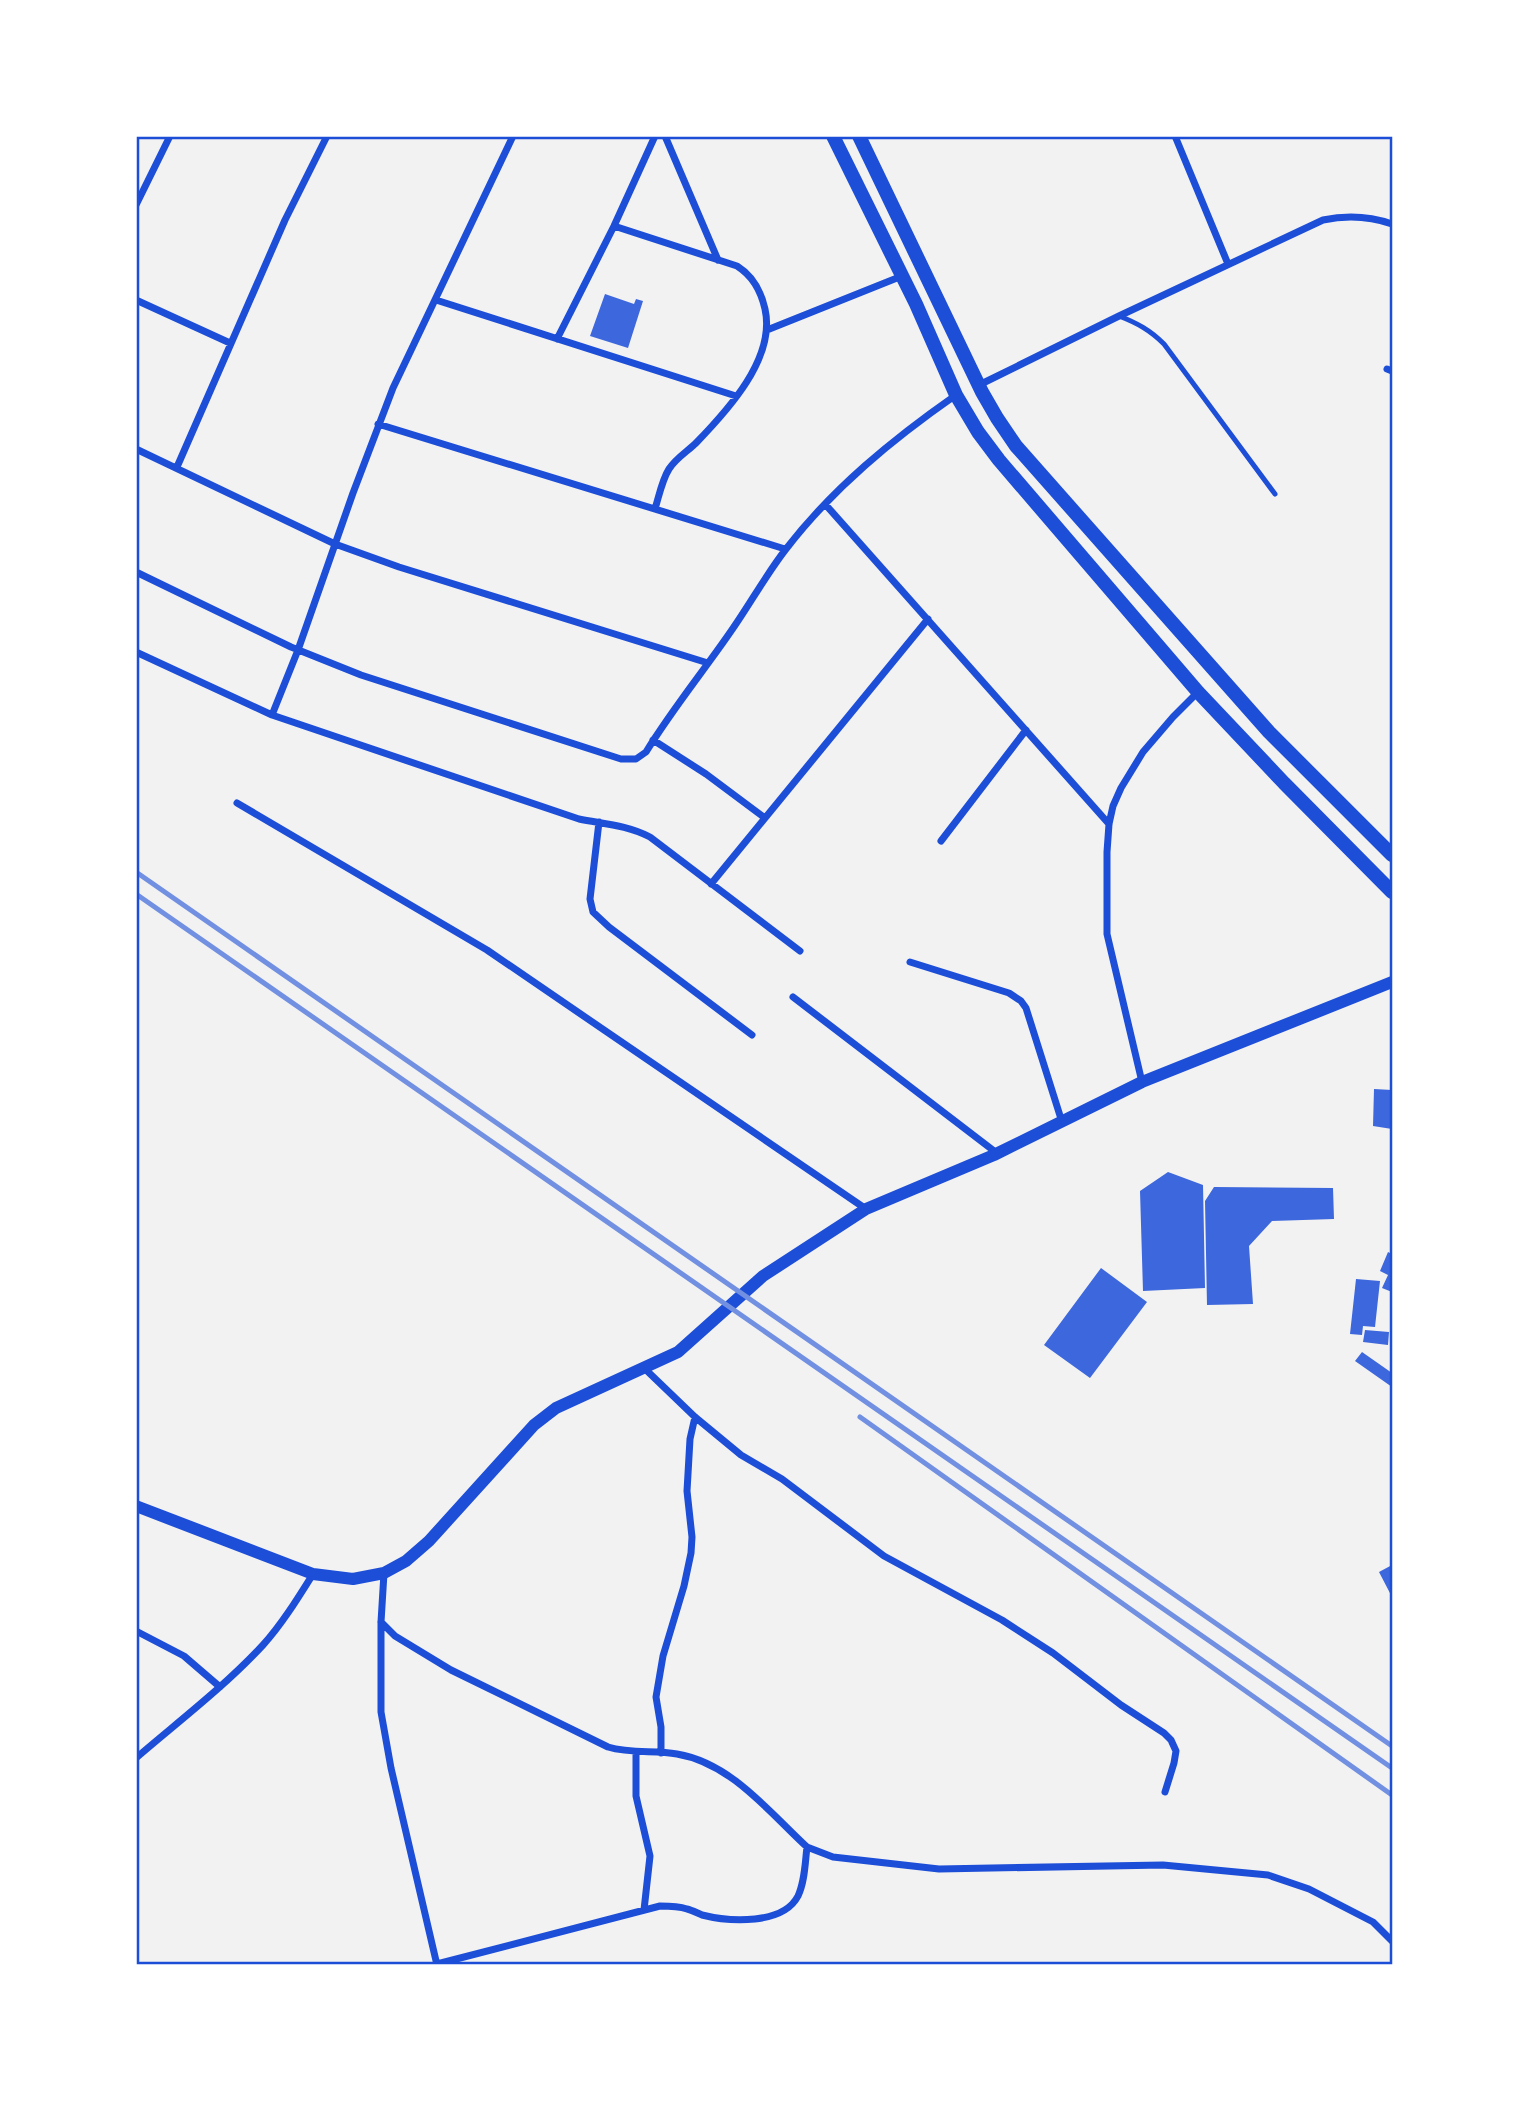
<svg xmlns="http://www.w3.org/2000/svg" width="1529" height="2101" font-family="'Varela Round',sans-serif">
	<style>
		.building { fill: #3d67dc }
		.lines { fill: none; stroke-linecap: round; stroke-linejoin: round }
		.service { stroke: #1d4ed8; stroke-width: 5 }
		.minor { stroke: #1d4ed8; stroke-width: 7 }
		.tertiary { stroke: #1d4ed8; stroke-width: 12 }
		.secondary { stroke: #1d4ed8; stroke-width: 14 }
		.rail { stroke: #7290e2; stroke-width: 5 }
		.neatline { fill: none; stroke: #1d4ed8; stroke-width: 2.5 }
	</style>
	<rect width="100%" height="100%" fill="#f2f2f2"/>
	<!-- building -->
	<path class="building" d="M605 294 634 304 636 299 643 301 628 348 590 336Z
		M1374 1089 1392 1090V1129L1373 1126Z
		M1168 1172 1203 1185 1205 1288 1143 1291 1140 1191Z
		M1214 1187 1333 1188 1334 1219 1272 1221 1249 1246 1253 1304 1207 1305 1205 1201Z
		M1388 1252 1392 1254V1292L1382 1288 1388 1275 1380 1271Z
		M1101 1268 1147 1302 1090 1378 1044 1345Z
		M1356 1279 1380 1281 1375 1327 1363 1326 1362 1335 1350 1334Z
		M1365 1330 1389 1332 1388 1345 1363 1342Z
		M1362 1352 1392 1373V1387L1355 1361Z
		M1392 1565V1597L1379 1572Z"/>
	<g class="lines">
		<!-- service -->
		<path class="service" d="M1119 316C1137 323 1150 330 1164 344L1275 494"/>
		<!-- minor -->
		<path class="minor" d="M665 136 718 260
			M1175 136 1228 264
			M136 205 170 136
			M614 226 737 266C753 276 761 291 765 309 776 358 728 410 696 443 688 451 676 458 669 469 662 480 659 496 655 509
			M136 300 230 343
			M436 300 736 396
			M767 330 902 276
			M557 339 614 226 655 136
			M1387 369 1392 371
			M979 385 1119 316 1323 220C1347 215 1369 216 1392 224
			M378 424 785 549
			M136 449 335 544 399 567 708 663
			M177 467 285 220 327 136
			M825 504 1109 824
			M136 572 291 647 361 675 621 759H636L646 752C671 711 702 673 729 634 749 606 765 576 786 549 833 488 893 439 956 395
			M136 652 272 715 579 819C604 824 627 825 650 837L800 951
			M272 715 298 650 353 493 393 388 513 136
			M653 740 706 774 765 818
			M237 803 487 950 866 1209
			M599 822 590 899 593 912 609 927 752 1035
			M941 841 1026 730
			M711 884 928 619
			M910 962 1009 993 1021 1001 1026 1008 1062 1122
			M793 997 998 1154
			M1142 1082 1107 934V852L1109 824 1113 806 1121 788 1143 752 1173 717 1198 692
			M643 1367 695 1417 741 1455 782 1479 884 1556 1002 1620 1053 1653 1121 1705 1164 1733 1171 1740 1176 1751 1174 1763 1165 1792
			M384 1573 381 1622V1712L391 1768 437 1965
			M381 1622 395 1636 451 1670 608 1747C631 1754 654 1750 677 1754 731 1763 769 1812 807 1847L833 1857 939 1869 1163 1865 1268 1875 1309 1889 1373 1922 1392 1941
			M136 1631 184 1656 220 1687
			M636 1752V1796L650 1856 644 1910
			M661 1753V1727L656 1697 663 1656 684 1586 691 1553 692 1537 687 1491 690 1439 695 1417
			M136 1758C179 1721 224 1687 263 1645 282 1624 298 1598 313 1574
			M437 1964 660 1906C669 1906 678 1906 687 1909 692 1910 697 1913 702 1915 730 1922 783 1925 798 1896 805 1881 805 1863 807 1847"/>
		<!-- tertiary -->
		<path class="tertiary" d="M136 1506 313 1574 353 1579 384 1573 406 1561 429 1541 534 1425 556 1408 678 1352 763 1276 866 1209 994 1155 1142 1082 1392 982"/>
		<!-- secondary -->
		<path class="secondary" d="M833 136 916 304 956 395 978 432 999 460 1198 692 1284 783 1392 892
			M859 136 982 392 997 418 1016 446 1269 732 1392 855"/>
		<!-- rail -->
		<path class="rail" d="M136 872 1392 1746
			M136 894 1392 1768
			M860 1417 1392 1795"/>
	</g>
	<!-- border -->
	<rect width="1529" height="2101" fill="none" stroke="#ffffff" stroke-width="276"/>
	<rect x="138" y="138" width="1253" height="1825" class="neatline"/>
</svg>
